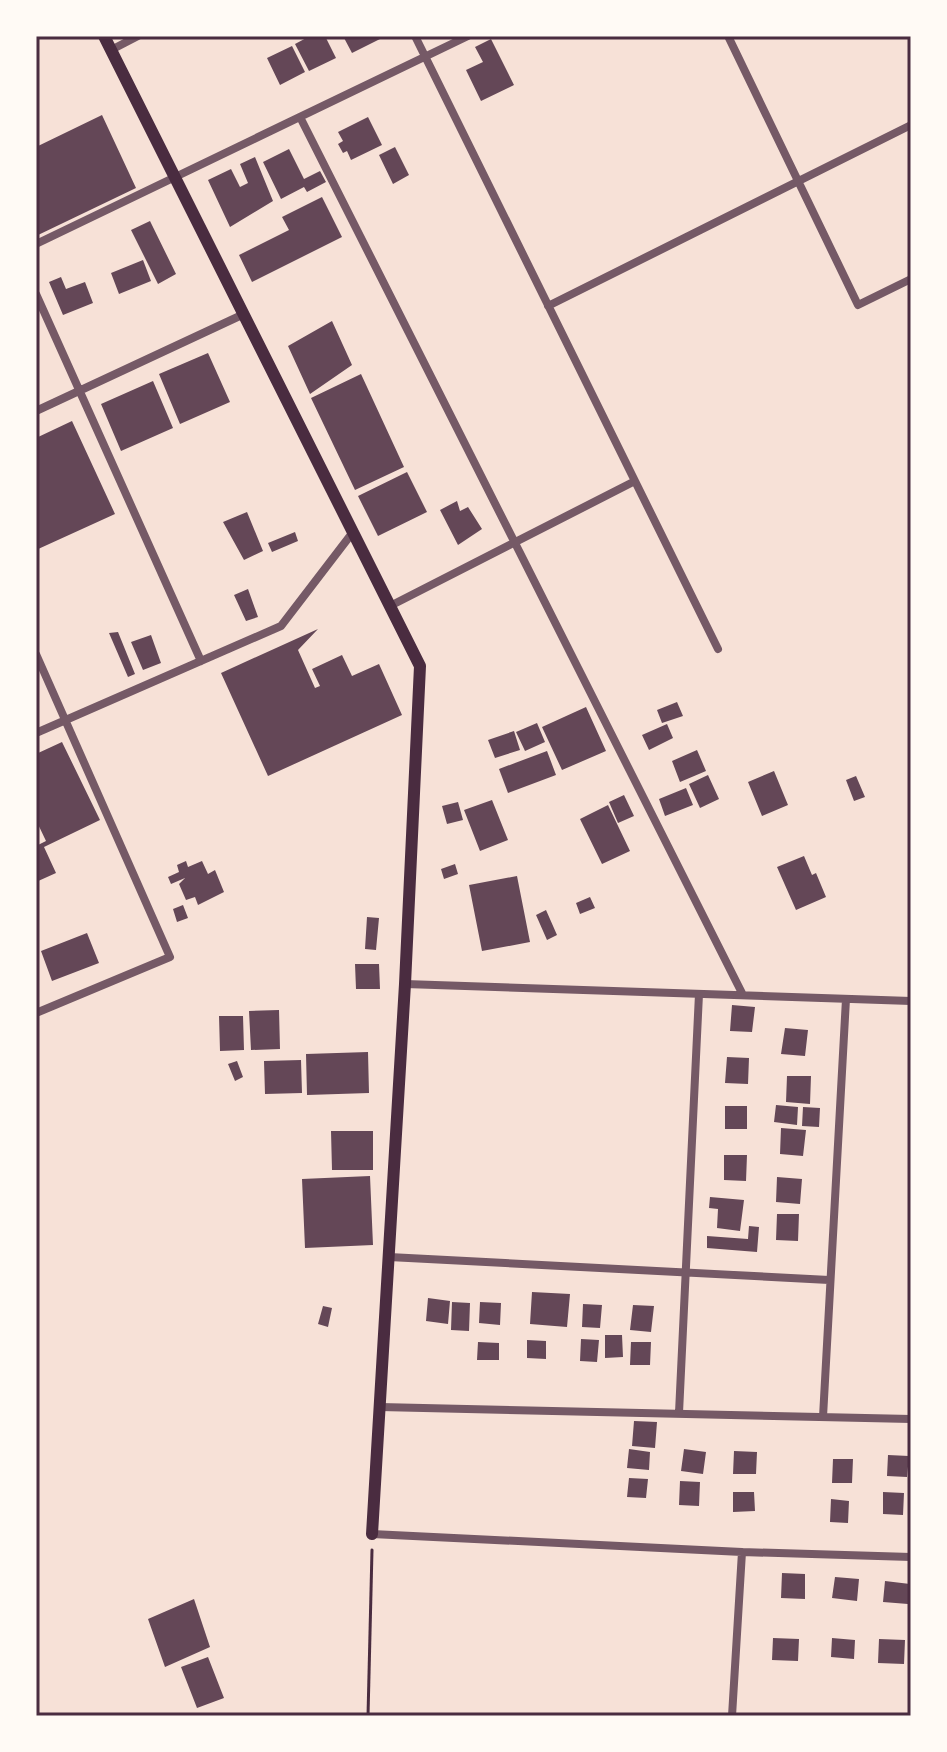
<svg xmlns="http://www.w3.org/2000/svg" width="947" height="1752" font-family="'IBM Plex Sans',sans-serif">
	<style>
		.building { fill: #644757 }
		.lines { fill: none; stroke-linecap: round; stroke-linejoin: round }
		.path { stroke: #4a2c40; stroke-width: 3 }
		.minor { stroke: #755966; stroke-width: 8 }
		.primary { stroke: #4a2c40; stroke-width: 12 }
		.neatline { fill: none; stroke: #4a2c40; stroke-width: 3 }
	</style>
	<rect width="100%" height="100%" fill="#f7e1d7"/>
	<!-- building -->
	<path class="building" d="M310 36H325L336 58 309 71 295 44Z
		M343 36H379L380 39 352 53Z
		M491 39 514 85 481 101 466 70 483 62 475 47Z
		M292 46 305 72 280 85 267 58Z
		M102 115 136 188 36 236V147Z
		M368 117 382 145 351 160 347 151 343 153 338 144 343 141 338 132Z
		M395 147 409 175 393 184 379 155Z
		M289 149 304 179 320 171 326 182 307 192 304 187 281 199 263 162Z
		M255 157 273 201 230 227 208 180 231 169 240 187 248 183 240 164Z
		M322 197 342 237 252 282 239 255 289 230 282 217Z
		M150 221 176 274 158 284 131 230Z
		M143 260 151 281 119 294 111 273Z
		M61 277 66 289 85 282 93 303 63 315 49 282Z
		M332 321 352 365 310 394 288 346Z
		M208 353 230 402 180 424 159 374Z
		M361 374 404 467 355 490 311 398Z
		M153 381 173 428 121 451 101 404Z
		M72 421 115 514 36 550V438Z
		M407 472 427 512 378 536 358 496Z
		M457 501 460 511 468 507 482 529 458 545 440 510Z
		M247 512 263 551 244 560 223 522Z
		M295 532 298 541 272 552 268 543Z
		M248 589 258 617 246 621 234 595Z
		M318 629 298 650 315 688 320 686 312 669 342 655 352 676 379 664 402 715 268 776 221 673Z
		M118 632 135 674 128 677 109 633Z
		M151 635 161 663 143 670 131 642Z
		M677 702 683 716 662 723 657 710Z
		M586 707 606 751 562 770 542 727Z
		M537 723 545 742 525 751 516 732Z
		M667 724 673 738 649 750 642 735Z
		M514 731 520 750 495 758 488 740Z
		M62 742 100 820 44 847 56 873 36 882V846L46 841 36 820V754Z
		M697 750 706 771 680 782 672 761Z
		M547 751 556 775 508 793 499 769Z
		M774 771 788 805 762 816 748 782Z
		M708 775 719 799 700 808 689 784Z
		M856 776 865 797 854 801 846 780Z
		M686 788 693 805 665 816 659 799Z
		M624 795 634 816 618 823 609 802Z
		M492 800 508 840 480 851 464 810Z
		M458 802 463 820 447 824 442 806Z
		M608 805 630 851 602 864 580 819Z
		M804 856 812 875 816 873 826 897 796 910 777 867Z
		M186 861 188 867 202 861 208 874 215 870 224 892 198 905 195 897 186 900 179 884 185 878 171 884 168 877 179 872 177 865Z
		M455 864 458 874 444 879 441 869Z
		M517 876 530 942 482 951 469 885Z
		M590 897 595 908 580 914 576 903Z
		M183 905 188 918 177 922 173 909Z
		M546 910 557 935 547 940 536 915Z
		M367 917 379 918 376 950 365 949Z
		M87 933 99 963 52 981 41 951Z
		M355 964H379L380 989H356Z
		M732 1005 755 1007 752 1032 730 1031Z
		M279 1010 280 1049 251 1050 249 1011Z
		M219 1016H243L244 1050 220 1051Z
		M785 1028 808 1030 805 1056 781 1054Z
		M368 1052 369 1093 307 1095 306 1054Z
		M727 1057 749 1058 748 1084 725 1083Z
		M301 1060 302 1093 265 1094 264 1061Z
		M237 1061 243 1077 235 1081 228 1064Z
		M787 1076H811L810 1104 786 1102Z
		M776 1105 798 1107 797 1125 774 1122Z
		M725 1106H747V1129H725Z
		M803 1107 820 1108 819 1127 802 1126Z
		M781 1128 806 1130 803 1156 780 1154Z
		M331 1131H373V1170H332Z
		M724 1155H747L746 1181 724 1180Z
		M370 1176 373 1245 305 1248 302 1179Z
		M777 1177 802 1179 800 1204 776 1202Z
		M710 1197 744 1200 740 1231 717 1228 718 1209 709 1208Z
		M777 1214H799L798 1241 776 1240Z
		M749 1226 759 1227 757 1252 707 1248V1236L748 1239Z
		M532 1292 570 1294 567 1327 530 1324Z
		M428 1298 450 1301 448 1324 426 1321Z
		M452 1302 470 1303 469 1331 451 1330Z
		M480 1302 501 1303 500 1325 479 1323Z
		M583 1304 602 1305 600 1328 582 1327Z
		M633 1305 654 1306 651 1332 630 1330Z
		M323 1306 332 1308 328 1327 318 1324Z
		M605 1335H622L623 1357 605 1358Z
		M581 1339 599 1340 597 1362 580 1361Z
		M527 1340 546 1341V1359L527 1358Z
		M478 1342 499 1343V1360H477Z
		M631 1342H651L650 1365H630Z
		M634 1421 657 1422 655 1448 632 1446Z
		M629 1449 650 1452 649 1470 627 1468Z
		M684 1449 706 1452 703 1474 681 1471Z
		M734 1451 757 1452 756 1474H733Z
		M888 1455 909 1456 907 1477 887 1476Z
		M833 1459H853L852 1483H832Z
		M629 1478 648 1479 646 1498 627 1497Z
		M680 1481 700 1482 699 1506 679 1505Z
		M733 1492H754L755 1511 733 1512Z
		M883 1492 904 1493 903 1515 883 1514Z
		M831 1499 849 1501 848 1523 830 1522Z
		M782 1573 805 1574V1599L781 1598Z
		M835 1577 859 1579 857 1601 832 1598Z
		M885 1581 910 1584 908 1604 883 1602Z
		M194 1599 210 1647 165 1667 148 1619Z
		M773 1638 799 1639 798 1661 772 1660Z
		M832 1638 855 1640 854 1659 831 1657Z
		M879 1639 905 1640 904 1664 878 1663Z
		M208 1657 224 1698 197 1708 181 1667Z"/>
	<g class="lines">
		<!-- path -->
		<path class="path" d="M368 1716 372 1550"/>
		<!-- minor -->
		<path class="minor" d="M415 36 718 649
			M728 36 858 305 911 279
			M111 50 138 36
			M300 117 743 995
			M36 244 468 36
			M36 294 201 661
			M548 306 911 125
			M36 411 244 314
			M390 606 635 481
			M36 654 170 957 36 1013
			M36 733 281 626 353 532
			M405 984 911 1001
			M389 1257 829 1280
			M380 1407 911 1419
			M679 1413 699 994
			M823 1417 846 999
			M372 1534 742 1552 911 1557
			M732 1716 742 1552"/>
		<!-- primary -->
		<path class="primary" d="M104 36 420 666 405 984 372 1534"/>
	</g>
	<!-- border -->
	<rect width="947" height="1752" fill="none" stroke="#fffaf5" stroke-width="76"/>
	<rect x="38" y="38" width="871" height="1676" class="neatline"/>
</svg>
